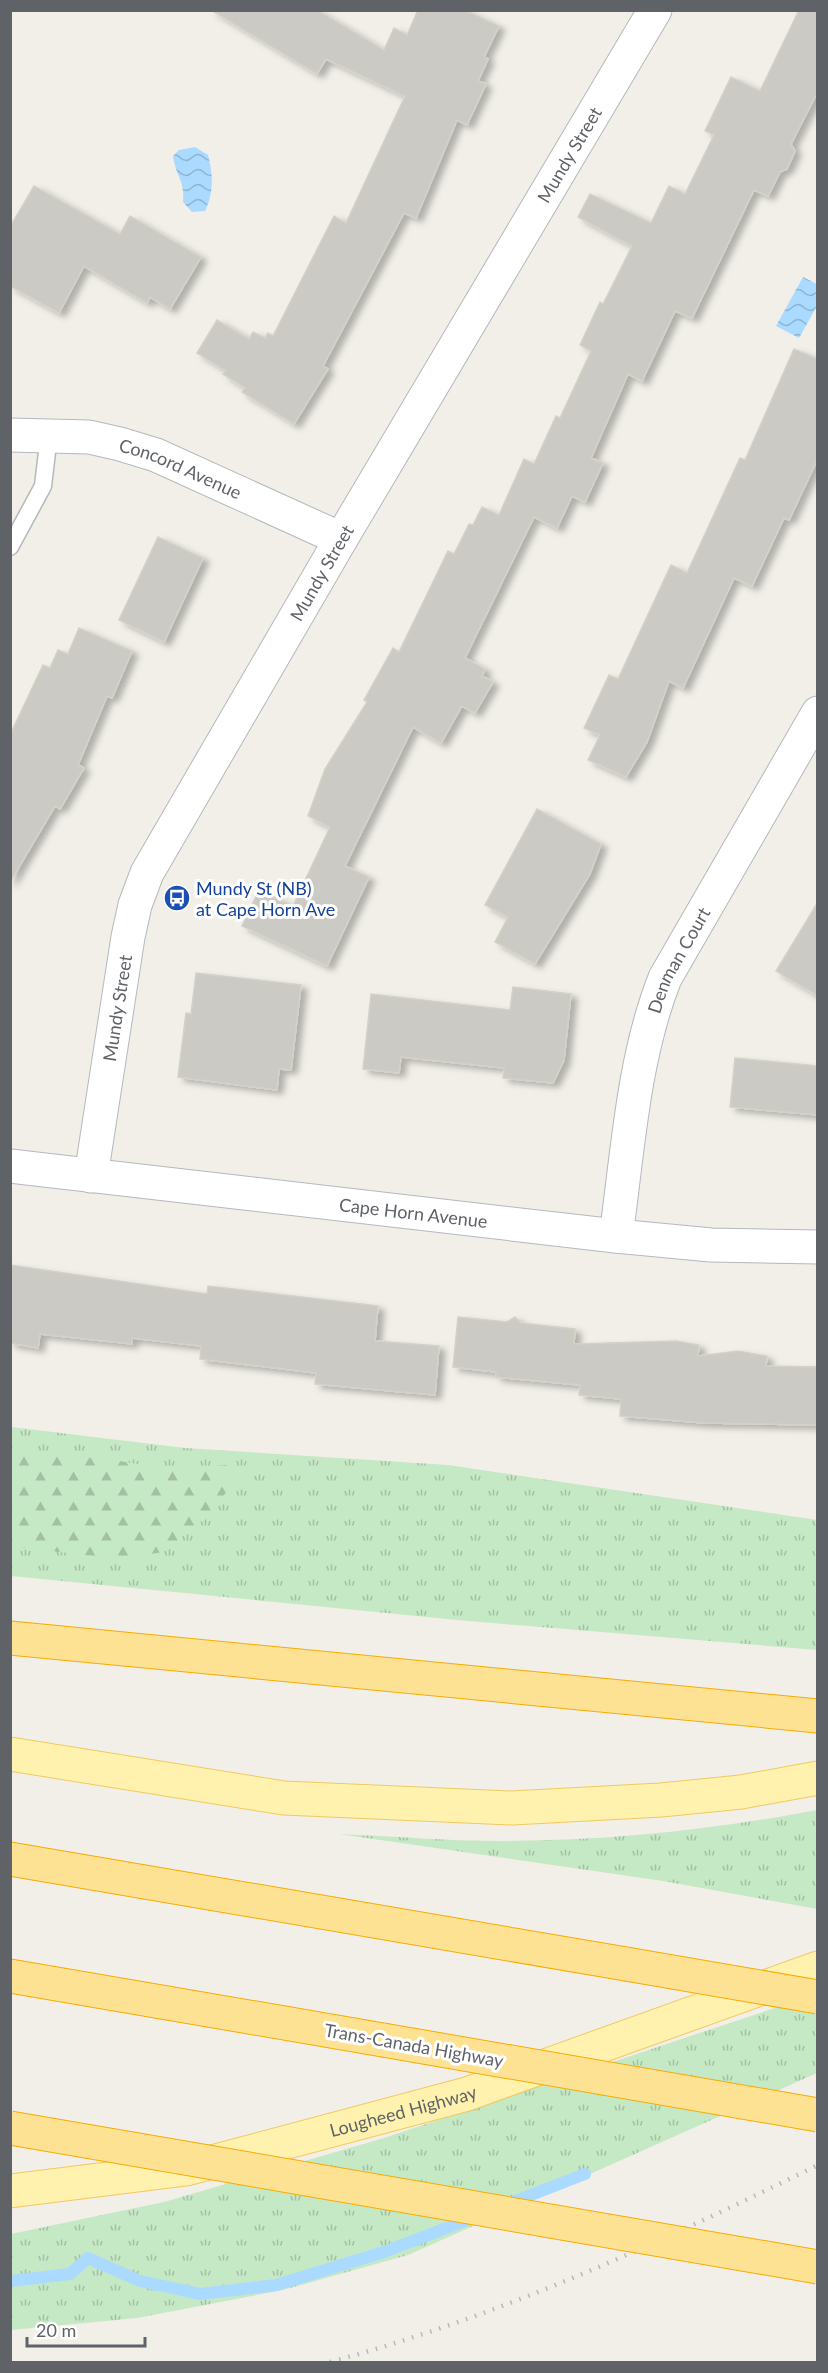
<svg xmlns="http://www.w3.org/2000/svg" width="828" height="2373" font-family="Lato,sans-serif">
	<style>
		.grass { fill: url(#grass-tufts) }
		.forest { fill: url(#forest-firs) }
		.water { fill: url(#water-waves) }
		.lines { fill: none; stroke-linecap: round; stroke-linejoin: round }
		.stream { stroke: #aadaff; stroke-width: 12 }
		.building { fill: #cccac5; stroke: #d6d1c6; stroke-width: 1.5; filter: url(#shadow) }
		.service-casing { stroke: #b5b8bc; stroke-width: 19 }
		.minor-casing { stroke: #b5b8bc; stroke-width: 35 }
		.tertiary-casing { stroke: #b5b8bc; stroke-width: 35 }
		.primary-casing { stroke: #f2c960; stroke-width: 35 }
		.motorway-casing { stroke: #f9ab00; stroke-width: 35 }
		.service { stroke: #fff; stroke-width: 16 }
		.minor { stroke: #fff; stroke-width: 33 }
		.tertiary { stroke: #fff; stroke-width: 33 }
		.primary { stroke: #fff2af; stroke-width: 33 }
		.motorway { stroke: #fde293; stroke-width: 33 }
		.rail { stroke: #b6b7b8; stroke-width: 4.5; stroke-dasharray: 1.5 8; stroke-linecap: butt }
		.motorway-bridge-casing { stroke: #f9ab00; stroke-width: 35; stroke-linecap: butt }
		.motorway-bridge { stroke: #fde293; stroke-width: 33 }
		.labels { text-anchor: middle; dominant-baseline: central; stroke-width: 6; stroke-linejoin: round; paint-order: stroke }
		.street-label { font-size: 18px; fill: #5f6368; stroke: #fff }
		.transit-label { font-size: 18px; fill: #164399; stroke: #fff; text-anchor: start }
	</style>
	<defs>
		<pattern id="grass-tufts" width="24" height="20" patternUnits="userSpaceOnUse" patternTransform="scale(1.5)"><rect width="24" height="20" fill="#c5e8c5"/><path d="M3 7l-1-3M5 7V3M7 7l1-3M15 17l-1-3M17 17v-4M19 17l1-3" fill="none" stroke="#a3c0a4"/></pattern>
		<pattern id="forest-firs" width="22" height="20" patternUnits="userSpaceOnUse" patternTransform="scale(1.5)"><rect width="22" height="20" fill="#c5e8c5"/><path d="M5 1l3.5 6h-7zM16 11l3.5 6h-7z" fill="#a3c0a4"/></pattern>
		<pattern id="water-waves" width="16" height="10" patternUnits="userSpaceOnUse" patternTransform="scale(1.5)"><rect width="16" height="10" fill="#aadaff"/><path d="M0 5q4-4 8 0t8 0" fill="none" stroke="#8eb4d2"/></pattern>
		<filter id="shadow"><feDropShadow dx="6" dy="4" stdDeviation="3" flood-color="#0004"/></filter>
	</defs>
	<rect width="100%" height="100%" fill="#f1efe8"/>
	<!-- grass -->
	<path class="grass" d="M11 1427 185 1448 448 1465 817 1520V1650L468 1621 11 1576Z
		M817 1810V1909L663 1881 339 1834C392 1836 446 1841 499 1841 606 1841 713 1830 817 1810Z
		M817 1994V2073L408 2255 283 2290 137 2318 11 2330V2234L164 2202 384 2138Z"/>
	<!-- forest -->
	<path class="forest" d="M11 1452 108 1459 172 1470 234 1464 231 1486 207 1517 163 1552 118 1559 11 1546Z"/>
	<!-- water -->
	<path class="water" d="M195 147 208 155C213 174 214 193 205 211L192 212 183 202C185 180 176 177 173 156L179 150Z
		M803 277 817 284V306L799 338 776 326Z"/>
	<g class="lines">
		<!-- stream -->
		<path class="stream" d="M508 2204 585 2174
			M10 2281 70 2274 88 2258 140 2281 200 2294 276 2285 384 2252 475 2217"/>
	</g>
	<!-- building -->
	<path class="building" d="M211 10H317L384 50 394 28 407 35 418 10H465L499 26 484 57 488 59 478 81 486 84 467 125 457 120 416 218 404 213 323 366 328 369 294 424 242 392 245 388 223 374 226 371 197 353 217 320 249 339 253 332 265 338 268 333 273 336 334 216 346 223 405 96 326 59 317 74Z
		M799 10H818V91L791 144 795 151 787 169 780 172 768 196 754 190 692 318 675 311 642 381 628 374 591 458 603 463 585 502 572 496 557 528 534 517 465 658 485 669 482 676 493 682 475 713 462 706 441 743 413 727 345 866 369 877 327 966 242 926 259 890 293 906 330 827 308 816 325 769 367 702 364 700 393 648 399 652 448 551 454 554 469 524 473 525 482 507 499 515 524 459 534 464 556 416 560 418 591 351 580 345 600 302 603 304 632 246 578 217 590 194 651 223 669 186 685 194 714 135 705 131 731 77 760 91Z
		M34 186 120 234 130 216 201 257 170 309 150 297 147 303 84 266 59 313 10 286V227Z
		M794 349 818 359V458L789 520 784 518 752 586 734 578 683 688 669 681 647 742 626 777 588 760 600 735 584 728 609 675 618 679 671 565 687 573 740 458 745 460Z
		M158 537 203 558 164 642 119 620Z
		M79 628 132 651 112 698 107 696 78 765 84 768 60 809 55 806 10 882V735L43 665 50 668 58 650 68 654Z
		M537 809 601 844 590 874 535 964 495 942 508 917 485 905Z
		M818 902V996L776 971Z
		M196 973 301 985 291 1070 279 1069 277 1090 178 1077 186 1013 191 1014Z
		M513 987 571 994 564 1060 553 1083 503 1078 504 1068 401 1057 399 1073 363 1069 371 994 510 1010Z
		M735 1058 818 1066V1115L730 1107Z
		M10 1265 207 1294 208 1286 378 1306 375 1341 439 1346 435 1395 315 1384 316 1373 200 1359 201 1346 132 1338V1344L40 1334 38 1348 10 1343Z
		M458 1317 507 1322 515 1317 521 1323 575 1329 574 1344 676 1341 699 1345 698 1356 738 1351 767 1356 766 1366 818 1367V1425L705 1423 620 1416 621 1399 579 1395 580 1385 496 1377V1372L453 1367Z"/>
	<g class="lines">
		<defs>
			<path id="service" d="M10 547 43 486 49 435"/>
			<g id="minor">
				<path id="s1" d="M10 435 89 437 120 444 156 455 341 539"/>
				<path id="s2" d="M616 1236C628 1150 633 1059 665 978L818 713"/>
			</g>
			<g id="tertiary">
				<path id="s3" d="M10 1166 616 1236 711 1245 818 1247"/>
				<path id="s4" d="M91 1176 128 937 135 905 147 873 341 539 655 10"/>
			</g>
			<g id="primary">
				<path d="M10 1754 284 1798 512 1808 661 1800 741 1792 818 1778"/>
				<path id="s5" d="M10 2191 186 2169 467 2094 818 1968"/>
			</g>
			<path id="motorway" d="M10 1638 818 1716
				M10 1859 626 1964
				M10 1976 383 2040"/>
		</defs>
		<!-- service casing -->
		<use href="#service" class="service-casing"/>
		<!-- minor casing -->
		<use href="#minor" class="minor-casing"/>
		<!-- tertiary casing -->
		<use href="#tertiary" class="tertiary-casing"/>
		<!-- primary casing -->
		<use href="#primary" class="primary-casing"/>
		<!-- motorway casing -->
		<use href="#motorway" class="motorway-casing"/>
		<!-- service -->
		<use href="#service" class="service"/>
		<!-- minor -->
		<use href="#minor" class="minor"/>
		<!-- tertiary -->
		<use href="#tertiary" class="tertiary"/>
		<!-- primary -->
		<use href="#primary" class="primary"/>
		<!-- motorway -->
		<use href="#motorway" class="motorway"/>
		<!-- rail -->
		<path class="rail" d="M330 2362C501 2316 659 2243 818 2165"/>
		<defs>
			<path id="motorway-bridge" d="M626 1964 818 1997
				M383 2040 818 2115
				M10 2128 818 2267"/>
		</defs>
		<!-- motorway-bridge casing -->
		<use href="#motorway-bridge" class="motorway-bridge-casing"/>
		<!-- motorway-bridge -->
		<use href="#motorway-bridge" class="motorway-bridge"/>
	</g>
	<!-- icons -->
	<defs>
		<symbol id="bus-disc" viewBox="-11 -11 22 22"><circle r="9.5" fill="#1a4fb4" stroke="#fff"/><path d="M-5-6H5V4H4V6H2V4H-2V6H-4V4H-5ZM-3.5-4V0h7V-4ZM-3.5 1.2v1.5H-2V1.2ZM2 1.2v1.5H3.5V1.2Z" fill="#fff"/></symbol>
	</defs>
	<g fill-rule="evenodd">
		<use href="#bus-disc" x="162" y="883" width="30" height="30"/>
	</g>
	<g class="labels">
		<!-- street labels -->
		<g class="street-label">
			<text stroke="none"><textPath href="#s4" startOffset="1142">Mundy Street</textPath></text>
			<text stroke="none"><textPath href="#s1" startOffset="176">Concord Avenue</textPath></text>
			<text stroke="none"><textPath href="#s4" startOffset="656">Mundy Street</textPath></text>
			<text stroke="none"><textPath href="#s2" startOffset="285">Denman Court</textPath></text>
			<text stroke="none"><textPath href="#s4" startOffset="170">Mundy Street</textPath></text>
			<text stroke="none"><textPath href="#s3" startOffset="406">Cape Horn Avenue</textPath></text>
			<text transform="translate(414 2045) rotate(10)">Trans-Canada Highway</text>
			<text stroke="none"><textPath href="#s5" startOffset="402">Lougheed Highway</textPath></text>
		</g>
		<!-- transit labels -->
		<g class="transit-label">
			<text x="196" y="888">Mundy St (NB)<tspan x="196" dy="21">at Cape Horn Ave</tspan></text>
		</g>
	</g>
	<!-- border -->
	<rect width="828" height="2373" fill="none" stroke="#5f6368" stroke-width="24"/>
	<!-- scale -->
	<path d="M27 2337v9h118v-9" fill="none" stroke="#5f6368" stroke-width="3"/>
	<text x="36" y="2337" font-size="18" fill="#5f6368" stroke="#ffffff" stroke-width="4.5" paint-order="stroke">20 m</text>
</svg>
